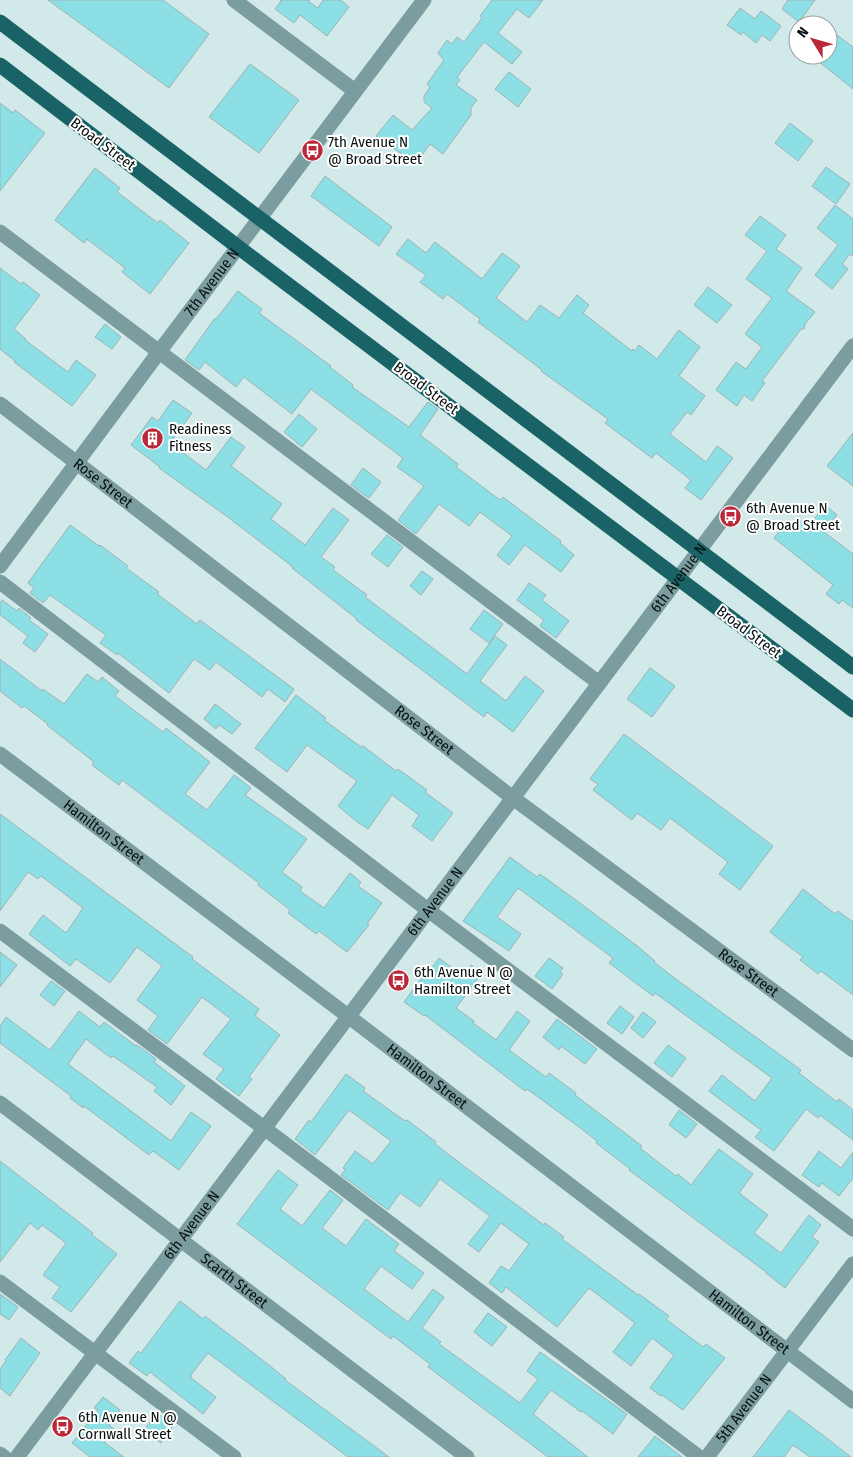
<svg xmlns="http://www.w3.org/2000/svg" width="853" height="1457" font-family="'Fira Sans Condensed',sans-serif">
	<style>
		.building { fill: #8cdfe4; stroke: #9db3b4 }
		.lines { fill: none; stroke-linecap: round; stroke-linejoin: round }
		.minor { stroke: #7c9d9f; stroke-width: 15 }
		.major { stroke: #196266; stroke-width: 15 }
		.labels { text-anchor: middle; dominant-baseline: central; stroke-width: 4; stroke-linejoin: round; paint-order: stroke }
		.poi-label { font-size: 15px; fill: #070f0f; stroke: #fff; text-anchor: start }
		.street-label { font-size: 15px; fill: #070f0f; stroke: #fff }
	</style>
	<rect width="100%" height="100%" fill="#d2e9ea"/>
	<!-- building -->
	<path class="building" d="M48 0H163L209 34 169 88Z
		M280 0H310L309 2 318 8 323 0H341L349 7 327 36 300 15 294 23 275 9 281 1Z
		M492 0H543L529 18 517 9 498 33 522 52 512 64 484 42 457 77 460 80 456 85 477 100 471 108V115L443 154 430 144 416 164 376 136 393 115 412 130 432 108 424 102V96L430 87 427 84 444 60 438 53 447 40 452 44 457 37 464 42 482 18 480 16Z
		M788 0H815L799 22 782 9Z
		M740 8 755 19 761 11 781 26 770 41 762 35 756 43 743 32 741 35 727 25Z
		M837 35 853 47V89L817 60 821 55H828V46Z
		M250 64 299 100 259 153 209 117Z
		M509 72 531 89 518 107 495 89Z
		M0 103 13 113 15 110 45 133 0 191Z
		M790 123 813 141 798 161 775 143Z
		M826 167 850 184 836 204 812 186Z
		M95 168 120 188 117 192 158 223 160 220 189 243 150 294 122 272 125 268 87 239 84 243 55 220Z
		M325 176 392 227 379 246 311 196Z
		M835 205 853 219V256L850 254 842 264 848 269 832 289 815 275 838 245 817 228Z
		M760 216 786 235 776 249 802 268 786 291 815 312 805 324 804 329H801L762 381 765 383 752 401 744 395 737 406 716 390 736 362 746 369 762 347 745 334 772 298 746 279 767 251 745 235Z
		M408 239 426 253 435 242 482 279 502 253 520 266 496 298 527 322 540 305 559 318 577 295 589 305 583 313 632 351 633 349 635 351 639 345 657 359 679 330 700 347 679 376 705 396 691 415 687 412 670 434 706 462 717 446 733 458 701 500 685 488 691 480 656 453 652 458 605 423 608 419 541 371 542 370 478 322 480 319 447 294 443 299 420 282 426 275 396 254Z
		M0 268 21 284 23 282 40 295 14 329 26 339 25 340 68 372 76 360 96 375 72 406 14 362 15 361 0 349Z
		M708 287 732 305 717 323 694 305Z
		M238 291 262 309 259 313 331 366 330 367 353 385 352 387 409 427 428 402 438 409 420 435 458 464 456 467 500 500 503 497 561 541 560 543 574 555 561 572 525 545 509 565 497 555 512 536 480 512 469 526 439 504 416 534 398 520 424 486 397 467 403 458 311 389 292 414 244 377 236 387 205 362 199 370 185 360 215 318 216 319Z
		M105 324 121 337 112 349 95 337Z
		M173 400 192 413 170 443 206 470 231 437 245 447 231 466 282 504 271 519 305 545 333 508 349 520 321 557 335 567 333 570 367 595 365 597 450 661 467 674 495 636 507 645 480 681 506 701 525 676 544 691 513 732 487 712 484 717 356 620 357 619 292 568 293 567 225 515 159 468 160 467 131 445 152 417 158 421Z
		M299 414 317 429 302 447 284 432Z
		M853 433V486L827 466Z
		M363 468 381 482 369 498 351 485Z
		M825 505 837 515 824 532 853 554V608L842 600 839 604 826 594 833 585 774 538 788 520 795 525 799 520 808 527Z
		M70 525 99 546 100 545 128 566 126 568 159 592 157 594 197 624 200 620 294 689 285 702 268 689 262 697 216 662 210 670 194 659 169 693 118 653 117 655 100 643 106 635 50 595 43 603 30 593 34 588 28 583Z
		M387 535 403 547 388 567 371 554Z
		M422 571 433 579 421 595 410 586Z
		M529 583 546 595 542 600 569 621 556 638 540 626 544 620 517 600Z
		M2 600 17 611 19 608 31 618 29 620 48 634 35 652 23 643 28 636 0 615V603Z
		M484 610 503 624 489 643 470 629Z
		M0 659 42 691 43 689 64 704 87 674 98 682 102 677 119 691 115 696 163 732 166 728 210 762 185 794 207 810 234 775 251 788 245 795 307 839 282 872 302 887 300 891 324 908 350 873 361 882 358 886 382 903 367 924 369 925 347 952 319 931 316 934 288 913 290 910 258 885 259 883 122 780 119 785 92 765 94 762 47 725 48 724 24 706 22 708 0 691Z
		M650 668 675 686 652 717 627 699Z
		M296 695 326 718 324 720 361 747 363 746 396 771 398 769 427 790 425 792 453 813 432 841 412 826 419 815 392 795 368 829 356 821 338 806 357 781 307 745 287 772 255 748Z
		M215 704 241 724 232 734 219 725 216 729 204 719Z
		M624 734 773 846 740 890 719 874 728 862 670 818 661 830 637 813 632 820 593 790 598 784 590 779Z
		M0 814 193 957 192 959 259 1009 255 1016 280 1035 249 1077 252 1079 239 1096 216 1079 224 1069 203 1054 231 1019 202 997 167 1044 148 1030 158 1016 137 1000 162 966 137 947 110 983 76 959 70 966 29 934 43 915 66 933 83 908 41 876 38 879 28 872 0 911Z
		M510 857 537 877 540 874 573 898 636 945 655 961 654 962 673 977 801 1070 799 1073 837 1102 839 1099 853 1110V1140L820 1115 818 1118 806 1109 774 1151 755 1137 761 1130 709 1091 722 1075 755 1101 772 1078 655 993 653 996 609 963 613 958 518 888 497 917 521 934 509 951 463 921Z
		M803 889 835 914 838 911 853 922V995L821 971 818 974 800 960 803 957 770 932Z
		M0 952 17 965 0 987Z
		M439 958 463 976 471 965 482 973 456 1008 474 1021 473 1023 496 1040 517 1011 530 1021 509 1050 546 1077 549 1073 576 1093 575 1095 642 1146 640 1148 676 1176 678 1174 691 1185 719 1149 753 1174 739 1193 768 1215 754 1233 781 1253 809 1215 821 1225 812 1237 819 1242 785 1288 766 1273V1272L629 1170 630 1169 596 1143 597 1141 575 1124 527 1089 525 1091 425 1015 424 1016 404 1002 425 973 427 974Z
		M549 958 563 968 560 972 563 974 552 989 535 976Z
		M51 981 65 991 54 1006 40 995Z
		M620 1006 634 1017 622 1034 607 1023Z
		M79 1011 100 1027 104 1022 136 1046 137 1045 156 1059 154 1062 185 1086 171 1105 154 1091 157 1087 113 1056 111 1058 86 1039 68 1064 171 1141 191 1112 211 1126 179 1170 153 1151 149 1155 84 1106 83 1108 70 1098 71 1096 0 1043V1026L6 1017 50 1050Z
		M643 1012 656 1022 643 1038 631 1028Z
		M557 1019 597 1049 585 1064 561 1046 559 1050 543 1037Z
		M668 1045 686 1058 672 1077 654 1063Z
		M346 1074 365 1088 363 1091 405 1121 407 1120 436 1142 435 1144 469 1170 544 1225 545 1223 564 1237 562 1239 638 1295 639 1294 669 1316 666 1319 703 1347 706 1344 725 1358 683 1410 662 1395 661 1396 650 1388 674 1355 652 1338 631 1366 613 1352 635 1323 589 1288 557 1327 506 1287 502 1293 489 1283 501 1266 509 1271 529 1244 501 1223 479 1252 468 1244 490 1216 440 1179 420 1207 400 1193 388 1210 341 1175 345 1170 343 1168 355 1151 373 1164 391 1141 349 1110 315 1155 295 1139 309 1120 311 1122Z
		M679 1110 697 1124 686 1138 669 1125Z
		M819 1151 841 1168 853 1152V1178L839 1196 822 1183 819 1187 802 1175Z
		M0 1161 93 1233 91 1234 117 1254 71 1312 52 1298 60 1287 43 1275 66 1243 42 1225 38 1230 30 1223 0 1262Z
		M278 1170 298 1185 280 1209 302 1226 330 1190 343 1200 322 1228 346 1246 366 1219 399 1244 394 1251 424 1273 412 1289 381 1266 364 1289 408 1322 433 1289 444 1297 422 1328 441 1342 439 1344 520 1403 538 1379 527 1371 540 1352 627 1414 613 1434 582 1411 581 1412 551 1390 533 1414 588 1457H548L428 1367 430 1364 393 1336 391 1339 237 1224Z
		M0 1294 18 1307 9 1320 0 1314Z
		M180 1301 203 1319 205 1316 269 1365 286 1379 285 1380 389 1457H348L208 1353 191 1375V1378L216 1397 203 1414 150 1372 147 1376 129 1363 138 1351 141 1353Z
		M488 1313 507 1327 492 1346 474 1332Z
		M21 1338 40 1353 10 1396 0 1388V1369L6 1361 5 1360Z
		M103 1397 120 1410 109 1425 114 1429 104 1442 124 1457H90L72 1443 98 1410 94 1408Z
		M789 1410 820 1433 851 1457H810L793 1445 784 1457H753Z
		M157 1413 174 1425 161 1443 144 1430Z
		M655 1436 682 1457H638Z"/>
	<g class="lines">
		<!-- minor -->
		<g class="minor">
			<path d="M234 0 355 91"/>
			<path d="M0 232 599 683"/>
			<path id="s1" d="M0 404 513 798 853 1050"/>
			<path id="s2" d="M0 566 159 352 424 0"/>
			<path d="M0 582 428 910 853 1229"/>
			<path id="s3" d="M0 754 348 1016 853 1401"/>
			<path d="M0 931 264 1128 699 1457"/>
			<path id="s4" d="M0 1103 467 1457"/>
			<path d="M0 1282 234 1457"/>
			<path d="M0 1454 4 1457"/>
			<path id="s5" d="M17 1457 853 346"/>
			<path id="s6" d="M707 1457 853 1264"/>
		</g>
		<!-- major -->
		<path class="major" d="M0 22 853 667
			M0 65 238 247 853 710"/>
	</g>
	<!-- icons -->
	<defs>
		<symbol id="bus-disc" viewBox="-11 -11 22 22"><circle r="9.5" fill="#ba293a" stroke="#fff"/><path d="M-5-6H5V4H4V6H2V4H-2V6H-4V4H-5ZM-3.5-4V0h7V-4ZM-3.5 1.2v1.5H-2V1.2ZM2 1.2v1.5H3.5V1.2Z" fill="#fff"/></symbol>
		<symbol id="building-disc" viewBox="-11 -11 22 22"><circle r="9.5" fill="#ba293a" stroke="#fff"/><path d="M-4-6H4V6H1V3H-1V6H-4ZM-2.5-4.3h1.7v1.8h-1.7ZM.8-4.3h1.7v1.8H.8ZM-2.5-1h1.7V.8h-1.7ZM.8-1h1.7V.8H.8Z" fill="#fff"/></symbol>
	</defs>
	<g fill-rule="evenodd">
		<use href="#bus-disc" x="300" y="138" width="25" height="25"/>
		<use href="#building-disc" x="140" y="426" width="25" height="25"/>
		<use href="#bus-disc" x="718" y="504" width="25" height="25"/>
		<use href="#bus-disc" x="386" y="968" width="25" height="25"/>
		<use href="#bus-disc" x="50" y="1414" width="25" height="25"/>
	</g>
	<g class="labels">
		<!-- poi labels -->
		<g class="poi-label">
			<text x="328" y="142">7th Avenue N<tspan x="328" dy="17">@ Broad Street</tspan></text>
			<text x="169" y="429">Readiness<tspan x="169" dy="17">Fitness</tspan></text>
			<text x="746" y="508">6th Avenue N<tspan x="746" dy="17">@ Broad Street</tspan></text>
			<text x="414" y="972">6th Avenue N @<tspan x="414" dy="17">Hamilton Street</tspan></text>
			<text x="78" y="1417">6th Avenue N @<tspan x="78" dy="17">Cornwall Street</tspan></text>
		</g>
		<!-- street labels -->
		<g class="street-label">
			<text transform="translate(103 144) rotate(37)">Broad Street</text>
			<text stroke="none"><textPath href="#s2" startOffset="354">7th Avenue N</textPath></text>
			<text transform="translate(426 388) rotate(37)">Broad Street</text>
			<text stroke="none"><textPath href="#s1" startOffset="130">Rose Street</textPath></text>
			<text stroke="none"><textPath href="#s5" startOffset="1100">6th Avenue N</textPath></text>
			<text transform="translate(749 632) rotate(37)">Broad Street</text>
			<text stroke="none"><textPath href="#s1" startOffset="535">Rose Street</textPath></text>
			<text stroke="none"><textPath href="#s3" startOffset="130">Hamilton Street</textPath></text>
			<text stroke="none"><textPath href="#s5" startOffset="695">6th Avenue N</textPath></text>
			<text stroke="none"><textPath href="#s1" startOffset="940">Rose Street</textPath></text>
			<text stroke="none"><textPath href="#s3" startOffset="535">Hamilton Street</textPath></text>
			<text stroke="none"><textPath href="#s5" startOffset="290">6th Avenue N</textPath></text>
			<text stroke="none"><textPath href="#s4" startOffset="294">Scarth Street</textPath></text>
			<text stroke="none"><textPath href="#s3" startOffset="940">Hamilton Street</textPath></text>
			<text stroke="none"><textPath href="#s6" startOffset="61">5th Avenue N</textPath></text>
		</g>
	</g>
	<!-- north arrow -->
	<g transform="translate(813 40) rotate(307)"><circle r="24" fill="#ffffff" stroke="#9c9f9f"/>
	<path d="M0-4L9 19L0 12L-9 19Z" fill="#ba293a"/>
	<text y="-8" font-size="14" font-weight="bold" text-anchor="middle" fill="#070f0f">N</text>
	</g>
</svg>
